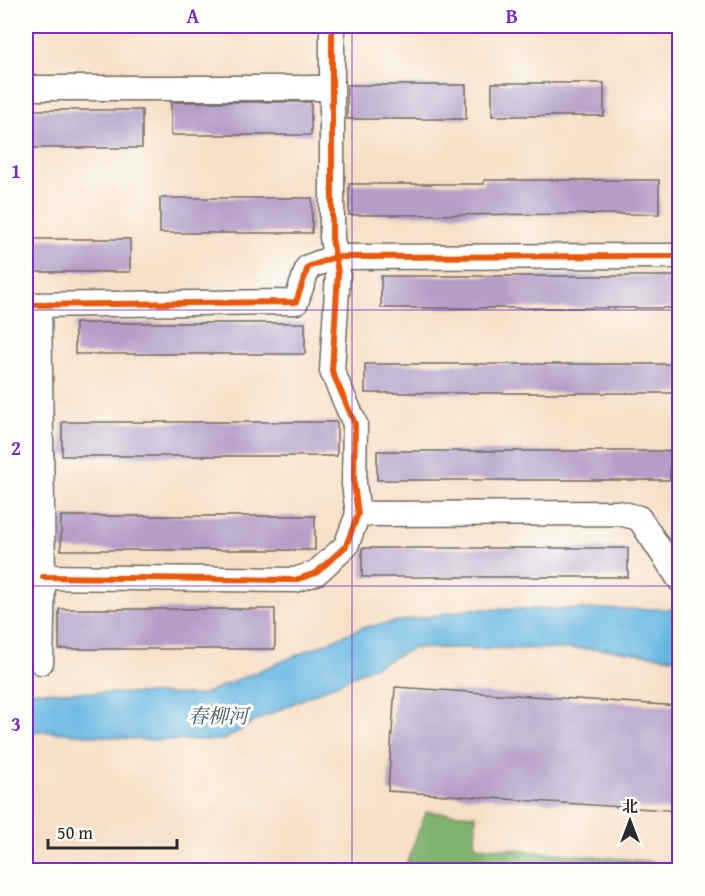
<svg xmlns="http://www.w3.org/2000/svg" width="705" height="896" font-family="'Gentium Book Plus','Noto Serif SC',serif">
	<style>
		.forest { fill: #7eb26d; stroke: #546e4c; stroke-width: 1.5 }
		.water { fill: #68b7e2; stroke: #4a7186; stroke-width: 1.5 }
		.building { fill: #b49ec7 }
		.lines { fill: none; stroke-linecap: round; stroke-linejoin: round }
		.minor-casing { stroke: #726a61; stroke-width: 27 }
		.minor { stroke: #fff; stroke-width: 24 }
		.cycleway-casing { stroke: #fdfcf7; stroke-width: 10 }
		.cycleway { stroke: #e8590c; stroke-width: 6 }
		.grid { fill: none; stroke: #7b2cbf; stroke-width: 1.5; stroke-opacity: 0.55 }
		.labels { text-anchor: middle; dominant-baseline: central; stroke-width: 6; stroke-linejoin: round; paint-order: stroke }
		.water-label { font-size: 20px; font-style: italic; fill: #405c6b; stroke: #fdfcf7 }
		.neatline { fill: none; stroke: #7b2cbf; stroke-width: 2 }
		.grid-label { font-size: 20px; text-anchor: middle; font-weight: bold; fill: #7b2cbf }
	</style>
	<rect width="100%" height="100%" fill="#fdfcf7"/>
	<filter id="ink" filterUnits="userSpaceOnUse"><feTurbulence type="fractalNoise" baseFrequency=".0167" numOctaves="2"/><feDisplacementMap in="SourceGraphic" scale="12" xChannelSelector="R" yChannelSelector="G"/><feConvolveMatrix kernelMatrix="1 2 1 2 8 2 1 2 1" color-interpolation-filters="sRGB"/></filter>
	<filter id="wash" filterUnits="userSpaceOnUse"><feTurbulence type="fractalNoise" baseFrequency=".008" numOctaves="4" result="noise"/><feDisplacementMap in="SourceGraphic" scale="24" xChannelSelector="R" yChannelSelector="G"/><feGaussianBlur stdDeviation="1.35" result="paint"/><feColorMatrix in="noise" values="0 0 0 0 0 0 0 0 0 0 0 0 0 0 0 0 0 1.4 0 .05"/><feComposite in="paint" operator="in"/></filter>
	<g filter="url(#wash)">
		<rect width="100%" height="100%" fill="#f6dfc6"/>
		<!-- forest -->
		<path class="forest" d="M426 812 476 815 475 846 679 864V870H404Z"/>
		<!-- water -->
		<path class="water" d="M473 609H679V659L607 649 414 648 257 720 224 740H145L41 731 26 733V692L32 691 201 695 364 627Z"/>
		<g id="blocks">
			<!-- building -->
			<path class="building" d="M492 83H604V116H492Z
				M347 85H466V119H347Z
				M171 102H311V135H171Z
				M26 110H142V148H26Z
				M484 180H659V214L349 215V184H484Z
				M160 198H312V233H160Z
				M26 239H130V272H26Z
				M381 276H680V308H381Z
				M75 323H305V354H75Z
				M365 364H680V393H365Z
				M62 422H337V456H62Z
				M377 451H670V480H377Z
				M61 516H315V550H61Z
				M362 548H628V577H362Z
				M59 609H275V649H59Z
				M395 687 680 706V811L388 791Z"/>
		</g>
	</g>
	<g filter="url(#ink)">
		<use href="#blocks" fill-opacity="0" stroke="#726a61" stroke-width="1.5"/>
		<g class="lines">
			<defs>
				<path id="minor" d="M26 88H332
					M26 305 296 302 308 267 335 257 675 256
					M39 305 43 577 41 662
					M358 514 619 513 639 518 680 580
					M43 577 295 580 316 573 346 546 358 514 354 484 355 424 332 371 338 273 332 238V26"/>
			</defs>
			<!-- minor casing -->
			<use href="#minor" class="minor-casing"/>
			<!-- minor -->
			<use href="#minor" class="minor"/>
			<defs>
				<path id="cycleway" d="M26 305 296 302 308 267 335 257 675 256
					M43 577 295 580 316 573 346 546 358 514 354 484 355 424 332 371 338 273 332 238V26"/>
			</defs>
			<!-- cycleway casing -->
			<use href="#cycleway" class="cycleway-casing"/>
			<!-- cycleway -->
			<use href="#cycleway" class="cycleway"/>
		</g>
	</g>
	<!-- grid -->
	<path class="grid" d="M352 26V870M26 310H680M26 586H680"/>
	<g class="labels">
		<!-- water labels -->
		<g class="water-label">
			<text x="218" y="715">春柳河</text>
		</g>
	</g>
	<!-- margin -->
	<rect width="705" height="896" fill="none" stroke="#fdfcf7" stroke-width="66"/>
	<!-- north arrow -->
	<g transform="translate(630 821)" stroke="#fdfcf7" stroke-width="4.5" paint-order="stroke">
	<path d="M0-4.5L10 22L0 15L-10 22Z" fill="#2b2b2b"/>
	<text y="-9" font-size="16" font-weight="bold" text-anchor="middle" fill="#2b2b2b">北</text>
	</g>
	<!-- scale -->
	<path d="M48 839v9h129v-9" fill="none" stroke="#2b2b2b" stroke-width="3"/>
	<text x="57" y="839" font-size="18" fill="#2b2b2b" stroke="#fdfcf7" stroke-width="4.5" paint-order="stroke">50 m</text>
	<rect x="33" y="33" width="639" height="830" class="neatline"/>
	<g class="grid-label">
		<text x="193" y="23">A</text>
		<text x="512" y="23">B</text>
		<text x="16" y="178">1</text>
		<text x="16" y="455">2</text>
		<text x="16" y="731">3</text>
	</g>
</svg>
